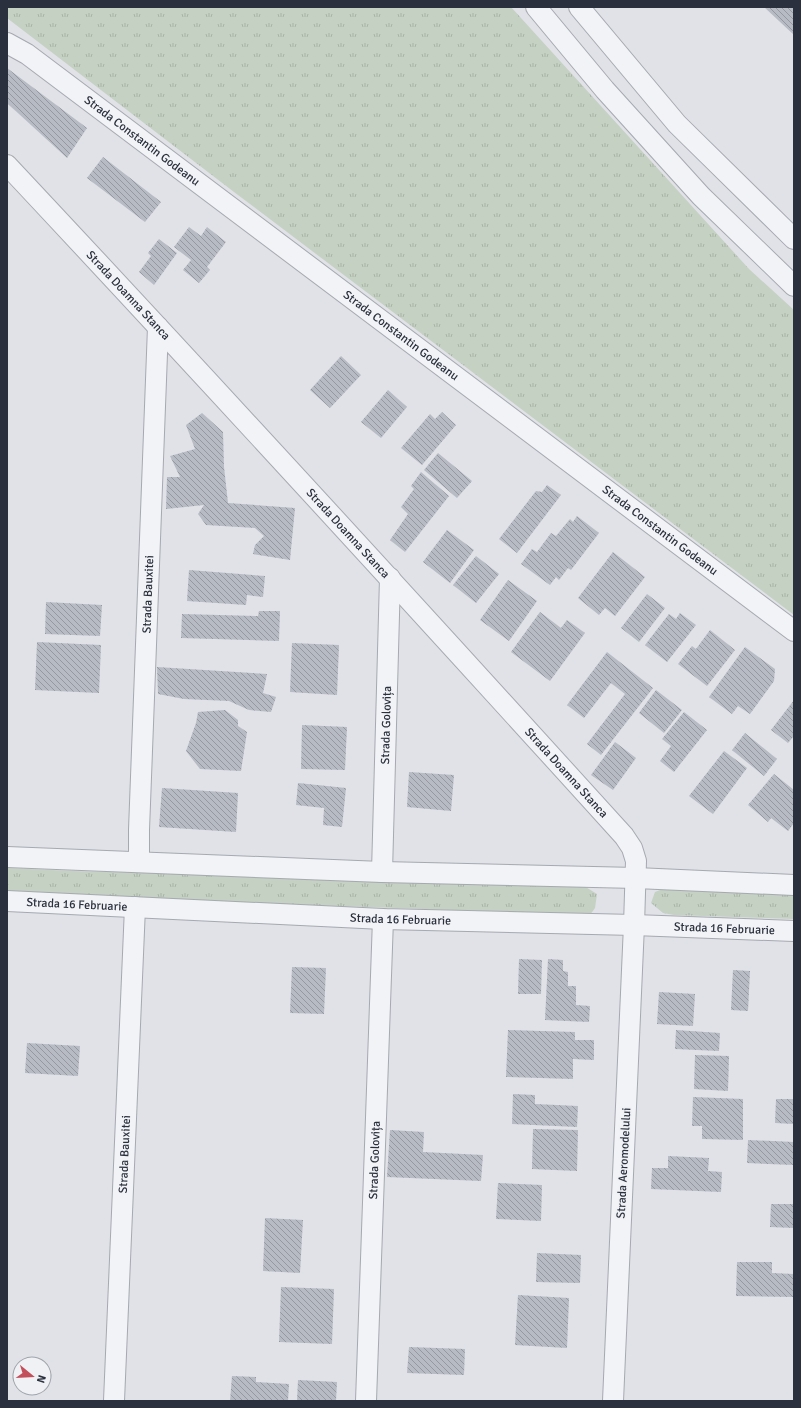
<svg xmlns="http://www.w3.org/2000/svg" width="801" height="1408" font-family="Signika,sans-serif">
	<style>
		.grass { fill: url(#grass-tufts) }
		.building { fill: url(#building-back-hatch) }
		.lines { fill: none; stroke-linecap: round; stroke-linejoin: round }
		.minor-casing { stroke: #a6a9b1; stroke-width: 22 }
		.minor { stroke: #f2f3f6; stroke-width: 20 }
		.labels { text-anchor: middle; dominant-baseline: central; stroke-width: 3.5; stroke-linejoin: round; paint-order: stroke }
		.street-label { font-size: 12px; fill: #2a303d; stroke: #eff1f5 }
	</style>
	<defs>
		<pattern id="grass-tufts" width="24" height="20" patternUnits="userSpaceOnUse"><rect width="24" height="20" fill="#c5d1c2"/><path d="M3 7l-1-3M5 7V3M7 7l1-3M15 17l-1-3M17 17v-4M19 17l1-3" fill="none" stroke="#a9b4a8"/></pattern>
		<pattern id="building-back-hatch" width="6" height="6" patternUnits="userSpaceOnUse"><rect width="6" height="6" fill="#b7bbc4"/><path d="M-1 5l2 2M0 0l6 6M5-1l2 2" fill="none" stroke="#9598a0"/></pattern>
	</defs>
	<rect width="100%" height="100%" fill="#e0e2e7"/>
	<!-- grass -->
	<path class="grass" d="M7 7H511L749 269 794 310V615L234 192 7 18Z
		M7 868 74 871 584 886 597 894 595 908 590 915 7 894Z
		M668 887 794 893V919L674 915 663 913 651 903 655 892Z"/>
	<!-- building -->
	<path class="building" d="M764 7H794V35Z
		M7 68 87 128 67 158 7 103Z
		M103 157 161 202 145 222 87 178Z
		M189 227 201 236 207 227 226 242 207 267 210 270 199 283 183 270 191 260 174 247Z
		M159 239 177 253 154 285 139 272 151 256 148 253Z
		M341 356 361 375 330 408 310 390Z
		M388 390 407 407 381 438 361 422Z
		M442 412 456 425 422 465 401 448 430 414 435 419Z
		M202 413 223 432 224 467 228 503 295 508 290 560 253 554 255 545 264 536 255 528 206 525 198 514 204 505 166 509 167 477H180L170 456 195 449 186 425Z
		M438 453 472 481 457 498 424 470Z
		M421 472 449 496 405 552 390 540 408 514 401 507 414 489 411 486Z
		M547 485 561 495 517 553 499 539 536 491 542 492Z
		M577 516 599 533 571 570 568 568 559 580 556 577 550 585 521 564 532 549 537 552 551 533 556 536 570 519 573 522Z
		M447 530 474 550 450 583 423 562Z
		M613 552 645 577 615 616 605 608 599 615 578 598Z
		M476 556 499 574 476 603 453 585Z
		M189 570 265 576 263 597 247 595 246 605 187 601Z
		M508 580 537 601 509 641 480 620Z
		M647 594 665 608 639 642 621 628Z
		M46 602 102 605 100 636 45 634Z
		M259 611H280L279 641 181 638 182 614 258 616Z
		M540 612 561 628 567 620 585 633 550 681 511 652Z
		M680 613 696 625 667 662 645 645 669 614 676 619Z
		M710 630 735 650 707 686 678 664 692 646 696 649Z
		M37 642 101 645 99 693 35 690Z
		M292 643 339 645 337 695 290 692Z
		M745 647 775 669 774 681 750 714 738 706 732 714 709 697Z
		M607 652 653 688 601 755 587 744 625 694 611 683 584 718 567 705Z
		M157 667 267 674 263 693 276 697 271 712 249 710 229 701 184 699 158 694Z
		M656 690 682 710 664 733 639 713Z
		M794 700V736L788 743 771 730Z
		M225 710 238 720V726L247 732 241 771 200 769 186 751 196 723 198 712Z
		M684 712 707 730 674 772 660 761 671 746 662 739Z
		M302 725 347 727 345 770 301 769Z
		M745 733 777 759 764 776 732 750Z
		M615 742 636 758 613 790 591 775Z
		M724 751 747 768 713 814 689 796Z
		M409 772 454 775 451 811 407 807Z
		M774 774 794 790V823L788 831 771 818 768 822 748 805Z
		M298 783 346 788 342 827 323 825 324 808 296 805Z
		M162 788 238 793 236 832 159 827Z
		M519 959 542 960 541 994H518Z
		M548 959 563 960V971L568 972V986H576V1005L590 1006 589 1022 545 1020Z
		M292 967 326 968 324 1014 290 1013Z
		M733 970 750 971 748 1011 731 1010Z
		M659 992 695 994 693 1026 657 1024Z
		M508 1030 575 1032V1040H594V1060L573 1059V1079L506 1077Z
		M676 1030 720 1033 719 1051 675 1049Z
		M27 1043 80 1046 78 1076 25 1073Z
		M695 1055 729 1056 728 1091 694 1089Z
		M513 1094 535 1095V1104L578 1106 577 1127 512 1124Z
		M693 1097 743 1099V1140L702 1139V1126H692Z
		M776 1099H794V1124L775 1123Z
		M533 1129 578 1130 577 1171 532 1169Z
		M390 1130 424 1132 423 1152 483 1155 481 1181 387 1177Z
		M748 1140 794 1142V1165L747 1163Z
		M668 1156 709 1158 708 1171 722 1172 721 1192 651 1189 652 1168H668Z
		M498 1183 542 1185 541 1221 496 1219Z
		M771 1204H794V1228L770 1227Z
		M265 1218 303 1220 300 1273 263 1271Z
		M537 1253 581 1255 580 1283 536 1282Z
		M737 1262H772V1273L794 1274V1297L736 1296Z
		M281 1287 334 1289 332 1344 279 1342Z
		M518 1295 569 1298 567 1348 515 1345Z
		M409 1347 465 1349 464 1375 407 1373Z
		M232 1376 256 1377V1382L289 1384 288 1401H230Z
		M298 1380 337 1382 336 1401H297Z"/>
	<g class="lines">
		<defs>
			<g id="minor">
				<path d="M536 7 605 90 701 196 794 286"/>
				<path d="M579 7 677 124 794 239"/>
				<path id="s1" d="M7 43 27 54 794 631"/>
				<path id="s2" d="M7 165C215 387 420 611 624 836L632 848 636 861 634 925 613 1401"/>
				<path d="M7 857 382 872 636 878 794 885"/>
				<path id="s3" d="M139 862V830L158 327"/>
				<path id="s4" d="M382 872 390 578"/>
				<path id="s5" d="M7 901 383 919 634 925 794 931"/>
				<path id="s6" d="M114 1401 135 907"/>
				<path id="s7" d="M366 1401 383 919"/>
			</g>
		</defs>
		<!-- minor casing -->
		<use href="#minor" class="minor-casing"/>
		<!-- minor -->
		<use href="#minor" class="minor"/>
	</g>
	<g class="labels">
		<!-- street labels -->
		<g class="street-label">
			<text stroke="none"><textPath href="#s1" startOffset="167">Strada Constantin Godeanu</textPath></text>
			<text stroke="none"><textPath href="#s2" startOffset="178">Strada Doamna Stanca</textPath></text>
			<text stroke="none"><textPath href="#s1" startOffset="491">Strada Constantin Godeanu</textPath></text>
			<text stroke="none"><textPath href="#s1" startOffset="815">Strada Constantin Godeanu</textPath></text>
			<text stroke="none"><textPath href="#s2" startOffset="502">Strada Doamna Stanca</textPath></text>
			<text stroke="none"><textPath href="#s3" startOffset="268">Strada Bauxitei</textPath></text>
			<text stroke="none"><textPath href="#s4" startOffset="147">Strada Golovița</textPath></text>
			<text stroke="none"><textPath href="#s2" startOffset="826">Strada Doamna Stanca</textPath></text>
			<text stroke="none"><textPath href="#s5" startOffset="70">Strada 16 Februarie</textPath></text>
			<text stroke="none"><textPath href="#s5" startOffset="394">Strada 16 Februarie</textPath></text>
			<text stroke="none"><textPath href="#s5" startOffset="718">Strada 16 Februarie</textPath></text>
			<text stroke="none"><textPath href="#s6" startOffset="247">Strada Bauxitei</textPath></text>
			<text stroke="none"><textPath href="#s7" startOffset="241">Strada Golovița</textPath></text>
			<text transform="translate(624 1163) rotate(-87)">Strada Aeromodelului</text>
		</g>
	</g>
	<!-- border -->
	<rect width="801" height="1408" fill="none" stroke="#2a303d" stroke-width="16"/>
	<!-- north arrow -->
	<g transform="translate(32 1376) rotate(108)"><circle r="19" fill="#eff1f5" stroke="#a0a4ab"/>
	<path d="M0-3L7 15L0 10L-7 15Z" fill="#c24f5a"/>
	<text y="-6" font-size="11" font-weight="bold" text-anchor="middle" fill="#2a303d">N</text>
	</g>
</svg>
